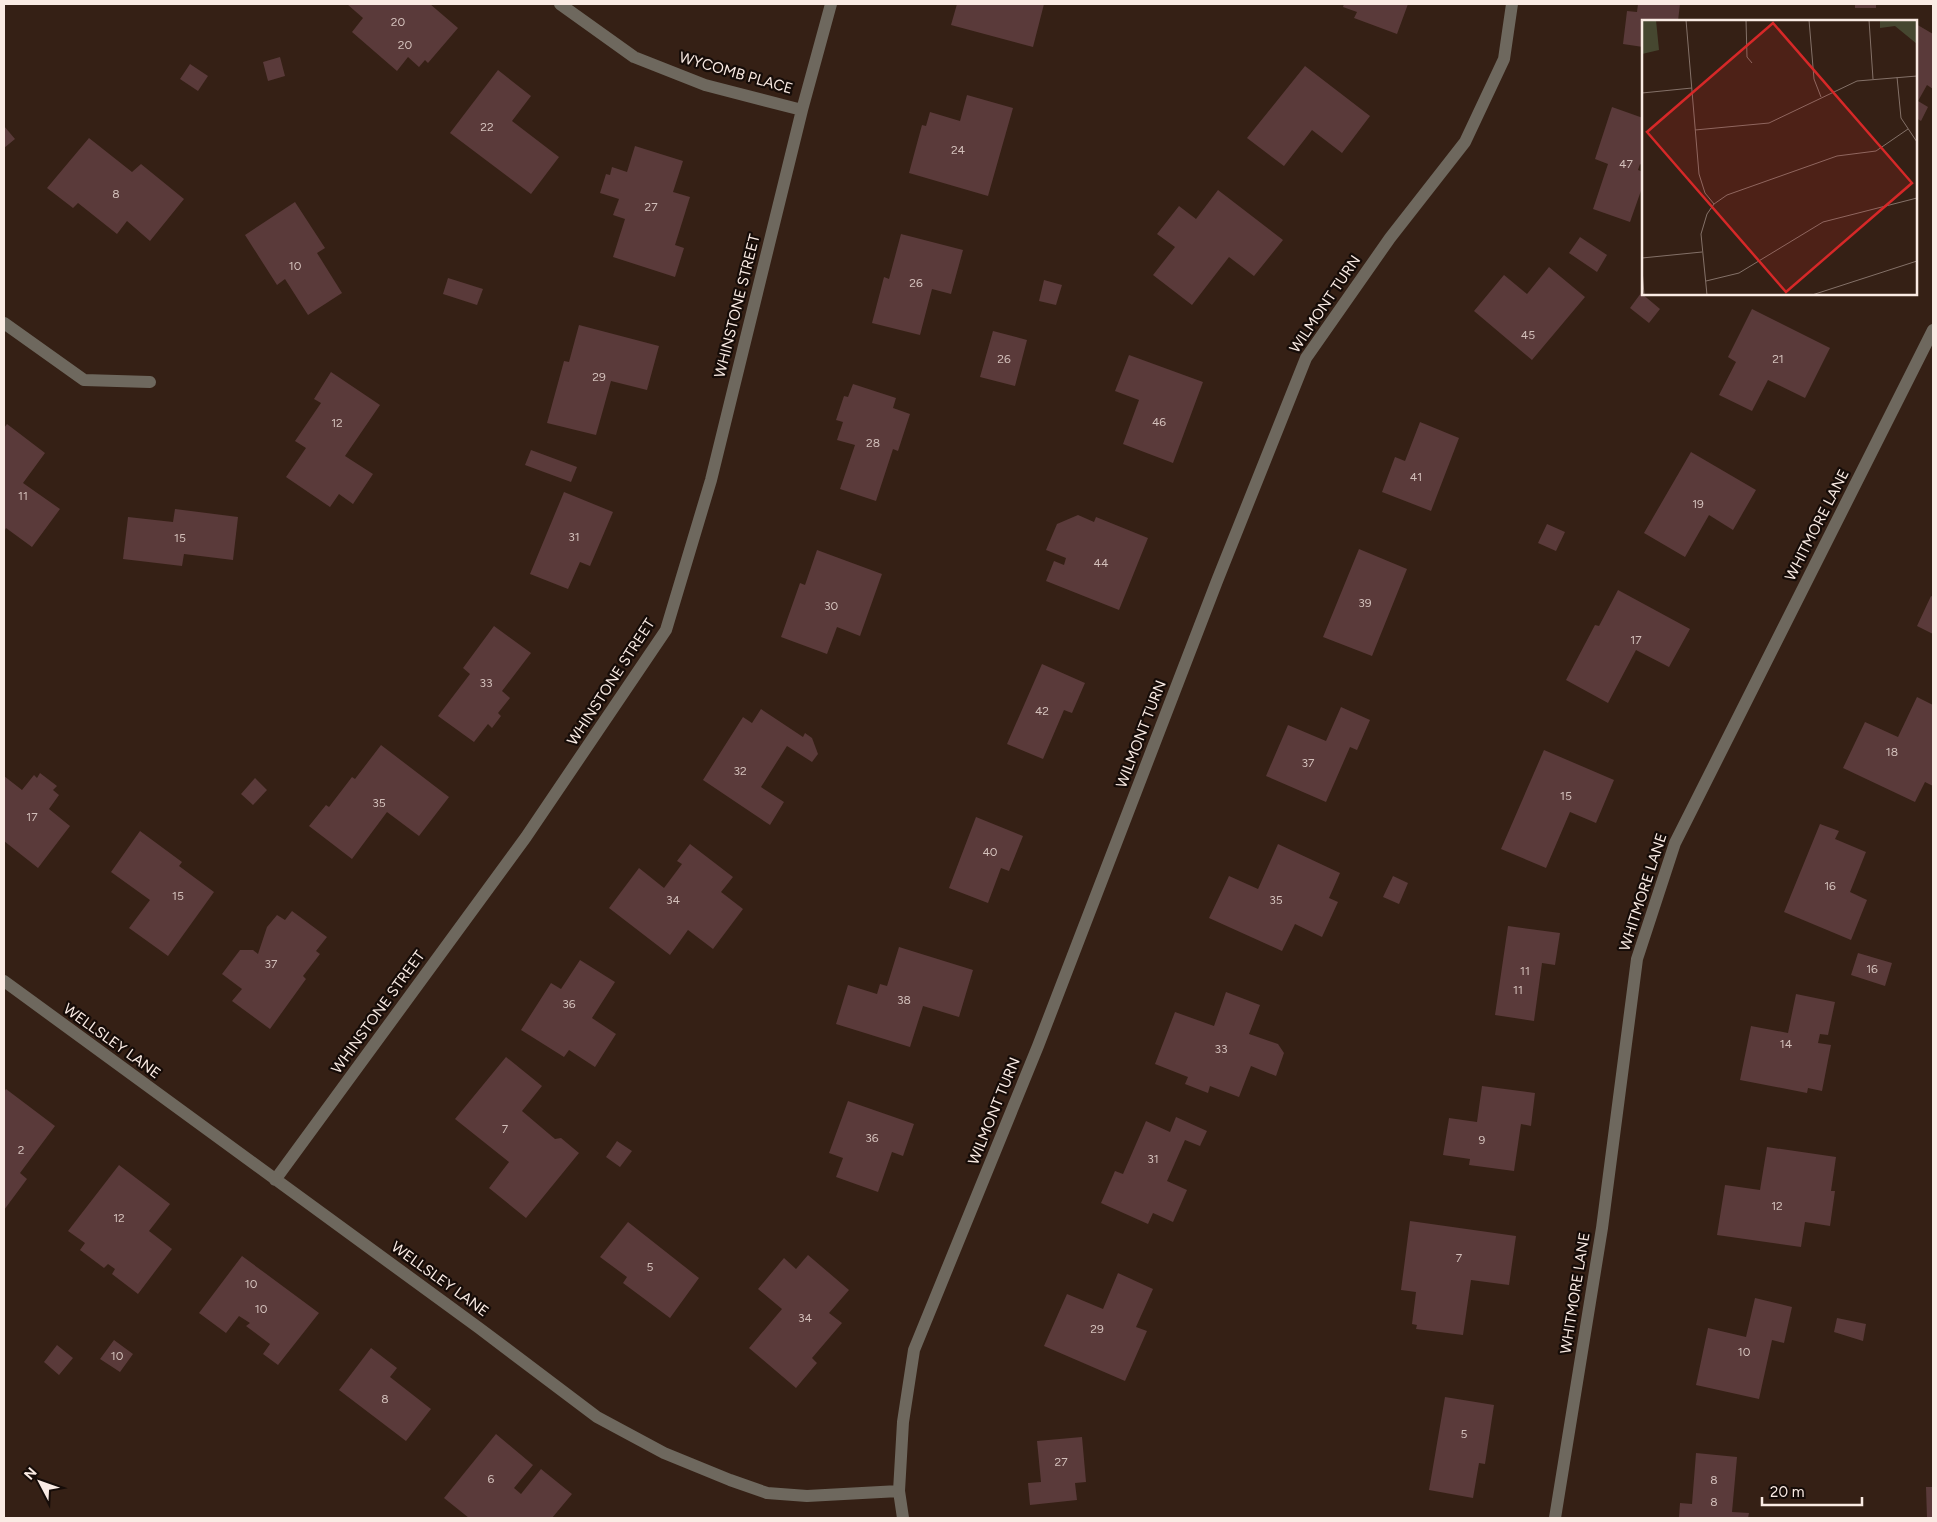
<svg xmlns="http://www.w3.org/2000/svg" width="1937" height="1522" font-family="Figtree,sans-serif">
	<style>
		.building { fill: #5a3a3a }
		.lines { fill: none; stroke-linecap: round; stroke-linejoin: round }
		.minor { stroke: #6e685e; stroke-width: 12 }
		.labels { text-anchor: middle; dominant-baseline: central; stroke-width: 4.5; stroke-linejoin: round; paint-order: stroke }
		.number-label { font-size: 12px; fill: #d2bfba }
		.street-label { font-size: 15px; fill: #faebe4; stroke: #160c08 }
		.inset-road { fill: none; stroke: #847168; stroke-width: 1 }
		.view { fill: #d62828; fill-opacity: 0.15; stroke: #d62828; stroke-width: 2.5 }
		.inset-edge { fill: none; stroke: #faebe4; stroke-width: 2.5 }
	</style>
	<rect width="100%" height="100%" fill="#352015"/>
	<!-- building -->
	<path class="building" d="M347 4H430L458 28 428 63 425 60 419 67 408 57 397 71 352 32 363 18Z
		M957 4H1044L1033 47 951 25Z
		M1344 4H1408L1397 34 1354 18 1357 12 1343 7Z
		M1638 4H1680L1678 21H1643V47L1623 44 1627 11 1637 12Z
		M1855 4H1876V8H1855Z
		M1916 24 1933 34V89L1927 85 1918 101 1928 107 1921 121 1916 118Z
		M280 57 285 76 268 81 263 62Z
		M190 64 208 76 198 91 180 79Z
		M1305 66 1370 116 1342 153 1312 130 1284 166 1247 138Z
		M498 70 531 96 512 121 559 157 531 194 450 133Z
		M967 95 1013 108 988 196 909 173 922 125 926 126 930 112 960 121Z
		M1612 107 1643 118V166L1640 164 1638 170 1643 172V185L1630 222 1593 209 1608 164 1595 159Z
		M4 126 15 139 4 148Z
		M89 138 132 172 141 164 184 199 150 241 127 221 117 234 78 203 73 208 47 188Z
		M635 146 683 161 673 192 690 197 675 245 684 248 675 277 613 257 625 219 613 215 619 199 600 193 606 174 610 175 612 167 627 172Z
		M1218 190 1283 240 1254 276 1229 257 1192 305 1153 275 1175 247 1157 234 1179 206 1196 219Z
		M295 202 325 248 317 253 342 293 308 315 285 279 277 285 245 235Z
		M901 234 963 250 951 294 932 289 920 335 872 323 884 277 889 279Z
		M1580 237 1607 255 1597 272 1569 253Z
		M1549 267 1585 297 1532 360 1474 311 1504 275 1527 294Z
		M448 278 483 289 477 305 443 294Z
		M1044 280 1062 285 1056 305 1039 301Z
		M1641 293 1660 309 1649 323 1630 308Z
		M1752 309 1830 348 1805 398 1768 380 1752 411 1719 395 1736 362 1728 357Z
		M579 325 659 346 647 390 611 381 596 435 547 423 564 361 569 362Z
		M993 331 1027 340 1015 386 980 377Z
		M1129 355 1203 382 1173 463 1123 444 1139 400 1115 391Z
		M331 372 380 405 345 456 373 474 353 504 339 494 330 507 286 477 306 448 295 441 321 403 314 399Z
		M853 384 896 398 893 408 910 414 898 451 893 449 876 501 840 489 855 445 837 440 843 422 836 420 844 396 848 397Z
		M1420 422 1459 438 1431 511 1382 492 1395 457 1405 461Z
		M7 424 45 453 23 483 60 509 32 547 6 528 4 532V428Z
		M531 450 577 467 571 482 525 465Z
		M1691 452 1756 490 1733 530 1709 515 1685 557 1644 533Z
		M564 492 613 512 590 566 580 562 568 589 530 574Z
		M175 509 238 517 233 560 184 554 182 566 123 559 128 517 173 522Z
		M1078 515 1094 522 1096 517 1148 538 1119 610 1046 581 1054 561 1064 565 1066 558 1046 550 1057 524Z
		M1547 524 1565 532 1556 551 1538 543Z
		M1359 549 1407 569 1372 656 1323 637Z
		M817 550 882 574 860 636 837 627 827 654 781 637 800 583 805 585Z
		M1618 590 1690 629 1669 667 1636 650 1608 703 1566 680 1595 625 1599 626Z
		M1931 596 1933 597V634L1917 626Z
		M494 626 531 653 502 691 510 698 498 713 501 716 492 728 488 724 474 742 438 716 470 674 463 668Z
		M1042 664 1085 683 1072 713 1064 710 1043 759 1007 744Z
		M1917 697 1933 705V786L1925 782 1915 802 1843 768 1865 722 1898 737Z
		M1341 707 1370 720 1357 750 1350 747 1326 802 1266 776 1288 725 1326 741Z
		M761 709 803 737 805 733 812 738 818 754 812 762 787 746 761 787 784 802 770 825 703 780 743 717 752 723Z
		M381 745 449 797 419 836 387 812 352 859 309 826 326 805 329 807 352 777 355 779Z
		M1544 750 1614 780 1596 823 1570 812 1546 868 1501 849Z
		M40 773 57 786 53 790 59 795 49 809 70 826 38 868 4 841V776L22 790 34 775 37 778Z
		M255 778 267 790 253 805 241 794Z
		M976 817 1023 836 1009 871 1001 868 988 903 949 888Z
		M1820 824 1839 831 1835 839 1866 852 1850 892 1867 900 1851 940 1784 912Z
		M140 831 182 862 179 866 214 892 168 956 129 928 150 900 111 872Z
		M690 844 733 877 721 892 743 909 713 949 688 930 670 955 609 908 639 868 664 888 682 864 677 861Z
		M1278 844 1340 873 1329 898 1338 902 1322 937 1295 924 1282 951 1209 918 1229 876 1258 889Z
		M1393 876 1408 883 1399 904 1383 897Z
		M292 911 327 937 316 951 320 954 303 976 306 979 270 1029 232 1001 242 989 222 974 240 950H253L258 954 267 927 277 915 285 920Z
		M1508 926 1560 933 1555 965 1542 963 1534 1021 1495 1015Z
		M899 947 973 970 959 1017 923 1006 910 1047 836 1024 848 985 877 994 880 984 887 986Z
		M1858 953 1892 963 1885 986 1851 975Z
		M580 960 615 982 592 1018 616 1034 595 1067 569 1050 564 1057 521 1030 551 983 561 989Z
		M1226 992 1260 1005 1249 1034 1278 1044 1284 1053 1276 1076 1251 1066 1239 1097 1210 1086 1208 1093 1185 1084 1188 1077 1155 1064 1175 1012 1214 1026Z
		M1796 994 1835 1002 1828 1035 1820 1034 1818 1043 1831 1045 1822 1091 1808 1088 1807 1093 1740 1080 1751 1026 1788 1033Z
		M506 1057 542 1086 522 1111 555 1139 561 1138 579 1153 526 1218 489 1188 509 1162 455 1119Z
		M1482 1086 1535 1093 1531 1126 1521 1124 1514 1171 1469 1165 1470 1159 1443 1155 1449 1118 1477 1122Z
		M6 1089 55 1126 20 1173 27 1179 4 1210V1092Z
		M848 1101 914 1124 903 1156 892 1152 878 1192 836 1177 843 1158 829 1153Z
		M1176 1117 1207 1131 1200 1146 1185 1140 1167 1181 1187 1190 1173 1222 1153 1213 1148 1224 1101 1203 1115 1171 1123 1174 1146 1121 1170 1132Z
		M617 1141 632 1151 620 1167 606 1157Z
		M1767 1147 1836 1157 1831 1191H1835L1830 1226 1805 1222 1801 1247 1717 1235 1725 1185 1760 1190Z
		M119 1165 170 1204 149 1231 172 1249 138 1294 112 1274 115 1269 108 1264 104 1268 80 1250 85 1243 68 1231Z
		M1410 1221 1516 1236 1509 1285 1471 1280 1463 1335 1416 1329 1417 1325 1412 1324 1416 1292 1401 1290Z
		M628 1222 699 1278 670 1318 623 1283 627 1277 600 1257Z
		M808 1255 849 1290 829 1313 842 1323 812 1358 817 1363 796 1388 749 1348 782 1309 758 1289 784 1258 796 1269Z
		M242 1256 319 1313 278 1365 263 1354 270 1344 246 1326 250 1323 239 1316 226 1333 199 1313Z
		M1118 1273 1153 1289 1136 1327 1147 1331 1125 1381 1044 1346 1067 1294 1103 1309Z
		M1755 1298 1792 1307 1784 1343 1772 1340 1759 1399 1696 1385 1708 1328 1746 1337Z
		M1837 1318 1866 1324 1863 1341 1834 1332Z
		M114 1340 133 1354 120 1372 100 1359Z
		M57 1345 73 1358 59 1375 44 1362Z
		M371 1348 397 1368 390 1377 431 1409 406 1441 339 1390Z
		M1445 1397 1494 1405 1485 1464 1479 1463 1473 1498 1429 1490Z
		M496 1434 533 1465 514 1488 521 1494 541 1469 572 1494 552 1518H469L444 1498Z
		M1082 1437 1086 1482 1075 1483 1077 1500 1030 1505 1028 1483 1041 1482 1037 1441Z
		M1696 1453 1737 1457 1732 1512 1749 1513 1748 1518H1679L1680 1503 1692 1504Z
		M1926 1487H1933V1518H1927Z"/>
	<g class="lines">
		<!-- minor -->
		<path class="minor" d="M560 4 634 57 705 85 802 110
			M4 323 84 380 150 382
			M4 981 479 1328 597 1417 664 1453 730 1480 767 1493 807 1496 899 1491
			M275 1180 526 837 666 630 711 480 802 110 831 4
			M903 1518 899 1491 903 1422 914 1350 1038 1046 1217 581 1306 358 1390 238 1465 142 1504 59 1512 4
			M1555 1518 1602 1228 1637 959 1675 843 1933 330"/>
	</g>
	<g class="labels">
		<!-- number labels -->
		<g class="number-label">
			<text x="398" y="22">20</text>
			<text x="405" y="45">20</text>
			<text x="487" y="127">22</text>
			<text x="958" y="150">24</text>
			<text x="1626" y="164">47</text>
			<text x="116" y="194">8</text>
			<text x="651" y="207">27</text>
			<text x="295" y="266">10</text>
			<text x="916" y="283">26</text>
			<text x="1528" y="335">45</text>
			<text x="1004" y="359">26</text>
			<text x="1778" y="359">21</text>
			<text x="599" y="377">29</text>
			<text x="1159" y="422">46</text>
			<text x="337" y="423">12</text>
			<text x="873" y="443">28</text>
			<text x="1416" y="477">41</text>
			<text x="23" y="496">11</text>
			<text x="1698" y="504">19</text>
			<text x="574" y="537">31</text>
			<text x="180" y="538">15</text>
			<text x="1101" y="563">44</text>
			<text x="1365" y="603">39</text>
			<text x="831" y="606">30</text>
			<text x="1636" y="640">17</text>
			<text x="486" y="683">33</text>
			<text x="1042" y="711">42</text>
			<text x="1892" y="752">18</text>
			<text x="1308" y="763">37</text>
			<text x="740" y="771">32</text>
			<text x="1566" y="796">15</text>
			<text x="379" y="803">35</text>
			<text x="32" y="817">17</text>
			<text x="990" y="852">40</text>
			<text x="1830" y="886">16</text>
			<text x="178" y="896">15</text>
			<text x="673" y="900">34</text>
			<text x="1276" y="900">35</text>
			<text x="271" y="964">37</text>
			<text x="1872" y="969">16</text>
			<text x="1525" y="971">11</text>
			<text x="1518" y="990">11</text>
			<text x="904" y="1000">38</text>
			<text x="569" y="1004">36</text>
			<text x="1786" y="1044">14</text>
			<text x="1221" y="1049">33</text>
			<text x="505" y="1129">7</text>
			<text x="872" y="1138">36</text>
			<text x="1482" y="1140">9</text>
			<text x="21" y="1150">2</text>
			<text x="1153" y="1159">31</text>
			<text x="1777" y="1206">12</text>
			<text x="119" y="1218">12</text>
			<text x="1459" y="1258">7</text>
			<text x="650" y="1267">5</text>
			<text x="251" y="1284">10</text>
			<text x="261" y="1309">10</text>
			<text x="805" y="1318">34</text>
			<text x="1097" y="1329">29</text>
			<text x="1744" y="1352">10</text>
			<text x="117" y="1356">10</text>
			<text x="385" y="1399">8</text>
			<text x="1464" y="1434">5</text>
			<text x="1061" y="1462">27</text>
			<text x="491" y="1479">6</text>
			<text x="1714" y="1480">8</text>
			<text x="1714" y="1502">8</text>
		</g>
		<!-- street labels -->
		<g class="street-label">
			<text transform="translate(736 73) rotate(16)">WYCOMB PLACE</text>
			<text transform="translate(1325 304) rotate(-56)">WILMONT TURN</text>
			<text transform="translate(737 306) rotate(-76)">WHINSTONE STREET</text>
			<text transform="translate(1817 525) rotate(-63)">WHITMORE LANE</text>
			<text transform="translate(611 682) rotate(-57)">WHINSTONE STREET</text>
			<text transform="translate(1141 734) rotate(-69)">WILMONT TURN</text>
			<text transform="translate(1643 892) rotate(-72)">WHITMORE LANE</text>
			<text transform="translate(378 1012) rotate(-54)">WHINSTONE STREET</text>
			<text transform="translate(112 1041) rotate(36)">WELLSLEY LANE</text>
			<text transform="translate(994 1111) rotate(-68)">WILMONT TURN</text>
			<text transform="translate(440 1279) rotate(36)">WELLSLEY LANE</text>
			<text transform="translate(1575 1293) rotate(-81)">WHITMORE LANE</text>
		</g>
	</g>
	<!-- overview -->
	<g transform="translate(1642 20)">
		<rect width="275" height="275" fill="#352015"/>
		<path d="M0 0H14L17 30 0 34ZM238 0H275V24L253 6 238 8Z" fill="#464730"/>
		<path class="inset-road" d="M44 0 57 154 63 173 72 184M104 0 105 37 110 43M167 0 172 59 179 77M227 0 231 59M255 57 259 98 275 122M0 73 50 68M53 110 127 103 215 61 275 56M0 238 60 232M0 249 2 275M64 261 97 253 181 202 275 178M65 275 59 214 65 194 72 184 85 175 195 136 234 131 266 109M170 275 275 241"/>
		<path class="view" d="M131 3 270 163 144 272 5 112Z"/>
		<rect width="275" height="275" class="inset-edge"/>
	</g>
	<!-- border -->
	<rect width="1937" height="1522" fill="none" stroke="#faebe4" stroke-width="10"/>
	<!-- north arrow -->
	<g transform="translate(40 1482) rotate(311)" stroke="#160c08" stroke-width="4" paint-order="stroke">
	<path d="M0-4L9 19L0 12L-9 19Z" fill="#faebe4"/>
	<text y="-8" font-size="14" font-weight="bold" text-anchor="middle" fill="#faebe4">N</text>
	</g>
	<!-- scale -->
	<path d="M1762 1497v8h100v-8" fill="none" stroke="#faebe4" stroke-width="2.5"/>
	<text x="1770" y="1497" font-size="15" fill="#faebe4" stroke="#160c08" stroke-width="4" paint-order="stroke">20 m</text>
</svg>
